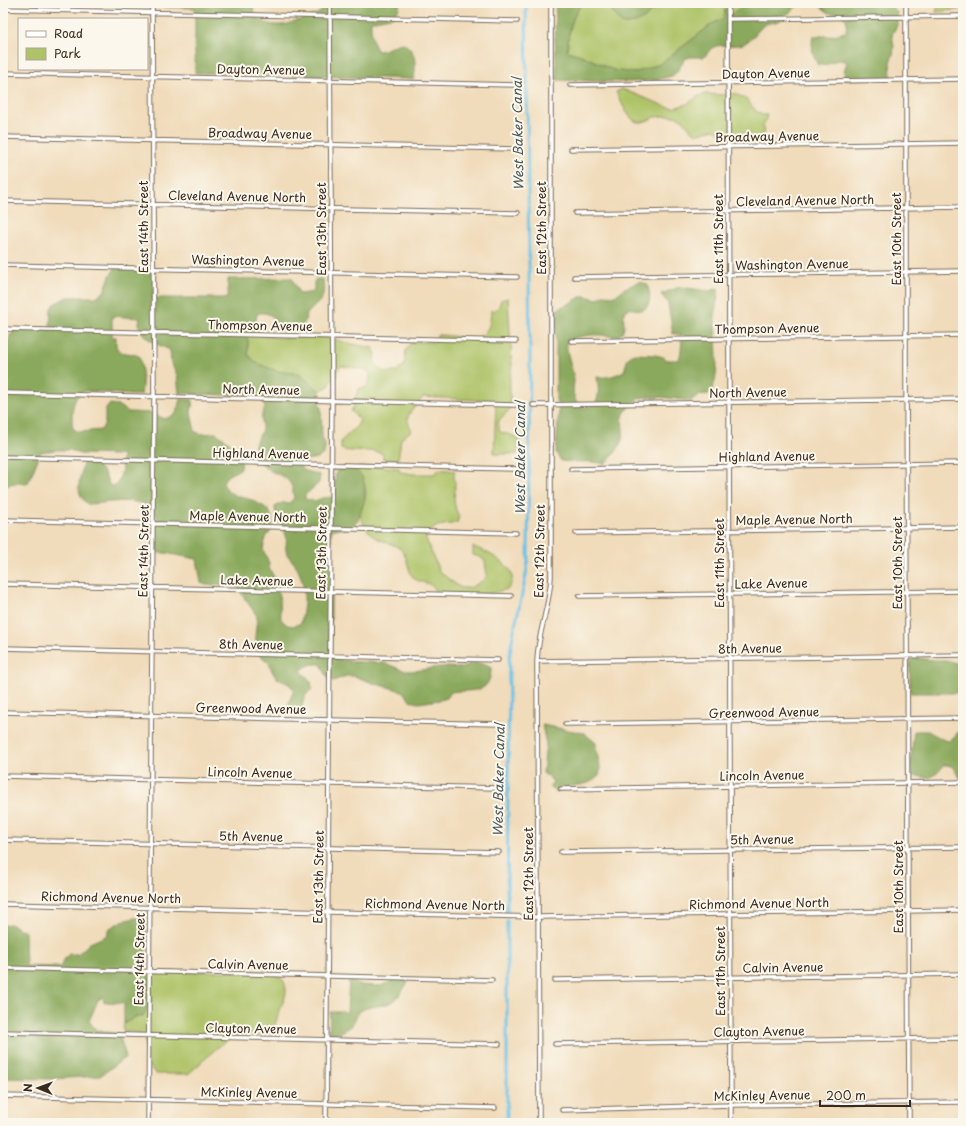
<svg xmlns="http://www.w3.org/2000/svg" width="966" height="1126" font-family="'Playpen Sans',sans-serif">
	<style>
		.green { fill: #aec368; stroke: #747643 }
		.forest { fill: #8aa95c; stroke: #626a3d; fill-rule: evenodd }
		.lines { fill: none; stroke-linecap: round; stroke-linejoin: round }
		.canal { stroke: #6ac1e7; stroke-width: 3 }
		.minor-casing { stroke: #7a6855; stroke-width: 5.5 }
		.minor { stroke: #fff; stroke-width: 3.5 }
		.labels { text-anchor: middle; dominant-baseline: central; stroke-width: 4; stroke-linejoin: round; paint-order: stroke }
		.street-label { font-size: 12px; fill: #3b2a1e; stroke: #fbf7ec }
		.water-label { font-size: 13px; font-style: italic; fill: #49575a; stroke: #fbf7ec }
	</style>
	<rect width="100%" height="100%" fill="#fbf7ec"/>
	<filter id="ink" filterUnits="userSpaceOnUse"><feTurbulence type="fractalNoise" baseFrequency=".025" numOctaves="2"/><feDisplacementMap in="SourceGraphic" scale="8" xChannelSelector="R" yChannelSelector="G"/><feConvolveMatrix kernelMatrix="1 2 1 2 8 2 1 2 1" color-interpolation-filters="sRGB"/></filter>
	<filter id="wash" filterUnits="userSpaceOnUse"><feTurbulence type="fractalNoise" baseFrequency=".012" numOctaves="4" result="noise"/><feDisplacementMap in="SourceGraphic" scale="16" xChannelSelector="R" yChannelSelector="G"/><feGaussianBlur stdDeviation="0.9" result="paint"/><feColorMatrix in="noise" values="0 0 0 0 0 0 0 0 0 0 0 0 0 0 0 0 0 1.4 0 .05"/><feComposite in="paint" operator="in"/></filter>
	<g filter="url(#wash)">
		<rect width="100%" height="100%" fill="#f0dbba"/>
		<!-- green -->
		<path class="green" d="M589 3 603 5 610 8 617 19 623 24H630L644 19 649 14 663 3H778L777 5C770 5 762 3 755 4 745 5 737 11 729 16L726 14 725 18 712 24 660 64 634 73 613 70 581 55 567 51C569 34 570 19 581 5Z
			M939 3H963V9L936 12Z
			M622 89 667 107 674 108 687 104 699 96 705 94 728 95 731 93 736 94 747 100 756 111 762 115H767L763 127 764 135C750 143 744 141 731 135 728 134 725 136 722 134 719 133 717 130 714 129L696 134C688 129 686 120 678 117 671 115 663 116 656 117 649 119 642 125 635 121 627 117 620 99 616 92Z
			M508 298 512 364 510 379V408C504 419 495 416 500 432 507 434 513 435 520 439V446L517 454H494L496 401 423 397C415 410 401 413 412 430L401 439 398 460 383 459V454C370 448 355 454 341 449V441L357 426 360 420 351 411C357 402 353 397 360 388H366L370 379 369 372 362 369 341 366 337 371 336 378 330 381V385L320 391 299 374 277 371 258 364 248 354V342L245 328H251L256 327V325C258 330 260 335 266 336 286 340 307 335 328 338 343 341 357 346 373 348L376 354 374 362C383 374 392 376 404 366L406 350 411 343 419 342H435L437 335C451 335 463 338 477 339 490 330 490 325 491 310L494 311 499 306 501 300Z
			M376 466 399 468 400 472 413 474H435L439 469 455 471C453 476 455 479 455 484 455 496 452 505 459 516L457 523 437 526 425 536 439 571 456 585 462 588H470L482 581 487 576 485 561 480 557 473 555V547C484 550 508 562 512 574 513 580 511 585 508 589L488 594 438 595C432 578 419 586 412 576 407 567 408 555 399 548 391 542 377 541 370 533 366 528 361 520 360 514 360 508 364 504 365 499 368 485 362 475 351 468Z
			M145 965 148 972 265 971C277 975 285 976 286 990 286 994 285 998 283 1002 282 1005 280 1006 279 1010 277 1017 276 1027 270 1032 265 1037 242 1032 233 1037 216 1046 203 1062 188 1074H156C154 1071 149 1068 148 1064 141 1048 155 1032 123 1031L124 1024 135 1017 143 1016 150 981Z"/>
		<!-- forest -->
		<path class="forest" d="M89 3H259L253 9C256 20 269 26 280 25 288 25 295 21 302 19 311 16 324 14 326 3H400L398 11 394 13V16L371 21C371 32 371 42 378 51 387 51 394 44 403 43 417 51 416 65 414 79L217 73H195V8L89 6Z
			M555 3H589L581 5C570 19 569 34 567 51L581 55 613 70 634 73 660 64 712 24 724 18 725 9 726 14 729 16C737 11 745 5 755 4 762 3 770 5 777 5L778 3H801L788 14 785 15C782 24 771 21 764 25 757 31 752 40 743 44 734 47 719 43 712 48 709 50 707 55 704 57H690L685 59 677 72 672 76 656 80 630 82 557 80 555 38 556 17Z
			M589 3H663C659 7 654 9 650 13 640 22 637 24 623 24 617 19 615 14 611 9 606 3 596 4 589 3Z
			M816 3H892L893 9 897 12V26L892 34 894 47 893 55 890 62 891 78 845 79 844 71 847 62C836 58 837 61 828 64 825 65 821 65 818 65 812 55 811 47 813 36H829L846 32 847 22 846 19 839 13H829Z
			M115 268 155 269 153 298H228V279L292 278 298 291 301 294 314 292V282L316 279H323C325 303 321 298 307 314 305 317 306 319 304 323 300 332 287 330 279 328 272 318 273 312 258 313L256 318V327L245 329 248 342V354L252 360 258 364 277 371 299 374 320 391V396H317L318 402 321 406 322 437C324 440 325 442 325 446 326 463 307 456 299 464L301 465 300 468C307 472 313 473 320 475L319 483 305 495V499L315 501 322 498 334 497 336 472 342 467 351 468 358 472 363 478 364 484 365 499 358 521 352 527 344 529H333L331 535V656C344 664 367 661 383 663 392 665 401 671 410 671 420 671 430 668 440 667 447 666 455 668 462 668 465 667 467 665 470 664 478 662 485 664 491 668 491 696 471 689 451 692L447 698 440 700 418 703 411 701 402 691 373 683 354 676H346L333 681 327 677 321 664C312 664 307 664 301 671L311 681 312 689C305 695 303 699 302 708L296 712 290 709 289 702 294 690 289 684 277 678 273 673 269 663 260 655 255 637 257 616 237 587 230 585H206L201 583 197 559 165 553H155C155 547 154 540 155 534 155 528 158 522 157 516 151 493 104 504 87 504 73 490 81 480 83 463L96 464 104 473 110 486 116 485C123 475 122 466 122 455L80 454 70 450H55L41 452 28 483C16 484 12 480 3 490V355L7 349 10 335 13 334 16 329 50 330 51 308 56 303 67 297H96L104 292 110 276ZM112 316 140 318C134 336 157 344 170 350L171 363 177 375 179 393 224 395H256L262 400 265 408C259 418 263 420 262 429 260 438 253 440 255 453 256 459 266 468 271 471 278 475 285 476 290 483 293 487 293 493 294 498L289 503H282L275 507C276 520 281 524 286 535 288 541 284 548 287 554 289 558 294 562 296 566 307 587 305 601 301 623L294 626 287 625 281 619 280 601 275 579 269 568V563L263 549 266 536 267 534H269C273 527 274 517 268 510 266 507 261 505 257 503 256 503 253 500 252 500 239 496 230 497 223 483 226 473 234 474 241 468L242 457 233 445 216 433 202 434 195 432 191 412 193 400 180 399 176 414 165 419 151 413 129 412 117 405 110 404 105 410V424L101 430 80 432 73 429C71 416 71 399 83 391 102 390 121 396 141 395 143 382 143 368 139 356L133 354 119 352 116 346V337H112Z
			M639 282 647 284C650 291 653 308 641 310 636 310 631 307 626 310 620 315 628 327 621 334 616 339 608 335 601 335 590 334 578 337 567 340 565 353 573 367 574 380 574 385 572 391 574 396 575 402 579 405 584 408 586 407 591 406 593 405 601 400 598 385 597 377 608 378 614 376 624 371L628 358 634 354C642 355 662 353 667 360H679C681 351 683 343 680 334H673L668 303 661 294 680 287 709 291 718 288C719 297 715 306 715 315 714 337 723 377 709 394L698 395 691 401C680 399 650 395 641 398 636 399 624 410 623 417 621 423 624 429 623 435 621 447 613 456 605 464 591 460 576 463 561 461L556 452 559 408 557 405V401H556V311L561 307 569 304 582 296H586L592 298 597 299 603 295 615 296 625 288Z
			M917 658 934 660H946L963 665V693H910V661Z
			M542 725 584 733 596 743C595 756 603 764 599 776 586 788 574 784 559 788V791H555L549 787 553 782 549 777 543 773 546 744Z
			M962 727H963V739L960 743 963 751V777H959L952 766 944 765C930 784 927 776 909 775L914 731H928L944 740 949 741 955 736Z
			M134 918H145L147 935 145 965 150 981 151 1003 143 1016 135 1017 124 1024V1003L104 1002 103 997 98 1000 89 1021 96 1030 119 1034 126 1057 100 1076 50 1079 3 1078V925L10 924 25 932 26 966 61 967 62 962 69 954H78L90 943 106 936 110 928 122 921Z
			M401 979 408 982C405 987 399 996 395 1000 386 1007 371 1005 362 1010 356 1013 356 1019 353 1023 349 1030 337 1035 329 1035L330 1012H347L349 980 360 985 381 986 394 980Z"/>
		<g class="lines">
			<!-- canal -->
			<path class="canal" d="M507 912 509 662C512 628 524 595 528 561L530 358 526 3
				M507 1123V920"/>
		</g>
	</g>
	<g filter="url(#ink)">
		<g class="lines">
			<defs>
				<path id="minor" d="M728 3 731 1123
					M906 3V365L909 1123
					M3 9 517 21
					M728 19 963 16
					M3 73 518 85
					M570 85 963 79
					M3 137 516 149
					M571 149 963 143
					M3 201 518 213
					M575 213 963 207
					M3 265 517 277
					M574 277 963 271
					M3 329 516 341
					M571 341 963 335
					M3 393 518 405
					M533 405 963 399
					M3 457 518 469
					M571 469 963 463
					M3 520 516 533
					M576 533 963 527
					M3 584 511 596
					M579 596 963 591
					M3 648 498 660
					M537 661 963 655
					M3 712 499 724
					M565 724 963 718
					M3 776 497 788
					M561 789 963 782
					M3 840 499 852
					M561 852 963 847
					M3 904 539 917 963 910
					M3 968 492 980
					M555 980 963 974
					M3 1032 499 1044
					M555 1044 963 1038
					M3 1096 495 1108
					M562 1110 731 1105 963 1102
					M148 1123 154 396 152 3
					M326 1123 332 400 330 3
					M539 1123 537 661C538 631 550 606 551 577V3"/>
			</defs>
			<!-- minor casing -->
			<use href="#minor" class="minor-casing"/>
			<!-- minor -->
			<use href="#minor" class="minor"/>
		</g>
	</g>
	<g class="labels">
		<!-- street labels -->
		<g class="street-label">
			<text transform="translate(261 69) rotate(1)">Dayton Avenue</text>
			<text transform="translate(766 73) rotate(-1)">Dayton Avenue</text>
			<text transform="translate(260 133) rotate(1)">Broadway Avenue</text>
			<text transform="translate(767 136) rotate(-1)">Broadway Avenue</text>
			<text transform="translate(237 196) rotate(1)">Cleveland Avenue North</text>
			<text transform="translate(805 200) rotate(-1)">Cleveland Avenue North</text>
			<text transform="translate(143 227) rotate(-90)">East 14th Street</text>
			<text transform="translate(541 228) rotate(-90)">East 12th Street</text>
			<text transform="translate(321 229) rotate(-90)">East 13th Street</text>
			<text transform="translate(718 239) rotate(-90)">East 11th Street</text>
			<text transform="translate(896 239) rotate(-90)">East 10th Street</text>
			<text transform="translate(248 260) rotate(1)">Washington Avenue</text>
			<text transform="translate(792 264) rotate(-1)">Washington Avenue</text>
			<text transform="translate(260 325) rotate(1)">Thompson Avenue</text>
			<text transform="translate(767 328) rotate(-1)">Thompson Avenue</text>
			<text transform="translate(261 389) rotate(1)">North Avenue</text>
			<text transform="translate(748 392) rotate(-1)">North Avenue</text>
			<text transform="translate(261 453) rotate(1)">Highland Avenue</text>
			<text transform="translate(767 456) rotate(-1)">Highland Avenue</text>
			<text transform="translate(248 516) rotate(1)">Maple Avenue North</text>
			<text transform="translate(794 519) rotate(-1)">Maple Avenue North</text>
			<text transform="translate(143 551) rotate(-89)">East 14th Street</text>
			<text transform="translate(539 551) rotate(-89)">East 12th Street</text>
			<text transform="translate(321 553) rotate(-89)">East 13th Street</text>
			<text transform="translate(719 563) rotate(-90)">East 11th Street</text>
			<text transform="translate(897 563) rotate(-90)">East 10th Street</text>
			<text transform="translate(257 580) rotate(1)">Lake Avenue</text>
			<text transform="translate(771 583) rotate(-1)">Lake Avenue</text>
			<text transform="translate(251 644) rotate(1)">8th Avenue</text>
			<text transform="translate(750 648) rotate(-1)">8th Avenue</text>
			<text transform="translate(251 708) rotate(1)">Greenwood Avenue</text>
			<text transform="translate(764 712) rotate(-1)">Greenwood Avenue</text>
			<text transform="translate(250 772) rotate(1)">Lincoln Avenue</text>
			<text transform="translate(762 775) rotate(-1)">Lincoln Avenue</text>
			<text transform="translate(251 836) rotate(1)">5th Avenue</text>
			<text transform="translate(762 839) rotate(-1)">5th Avenue</text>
			<text transform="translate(528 874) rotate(-90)">East 12th Street</text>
			<text transform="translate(318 877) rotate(-89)">East 13th Street</text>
			<text transform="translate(898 887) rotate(-90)">East 10th Street</text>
			<text transform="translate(111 897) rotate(1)">Richmond Avenue North</text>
			<text transform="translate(759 903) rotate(-1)">Richmond Avenue North</text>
			<text transform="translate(435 904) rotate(1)">Richmond Avenue North</text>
			<text transform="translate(139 959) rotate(-89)">East 14th Street</text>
			<text transform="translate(248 964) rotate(1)">Calvin Avenue</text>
			<text transform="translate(783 967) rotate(-1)">Calvin Avenue</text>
			<text transform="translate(720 971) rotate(-90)">East 11th Street</text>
			<text transform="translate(251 1028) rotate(1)">Clayton Avenue</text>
			<text transform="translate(759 1031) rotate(-1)">Clayton Avenue</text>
			<text transform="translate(249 1092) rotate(1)">McKinley Avenue</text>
			<text transform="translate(762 1095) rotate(-1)">McKinley Avenue</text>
		</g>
		<!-- water labels -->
		<g class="water-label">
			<text transform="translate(517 134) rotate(-91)">West Baker Canal</text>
			<text transform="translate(519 458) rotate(-90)">West Baker Canal</text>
			<text transform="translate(498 780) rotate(-89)">West Baker Canal</text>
		</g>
	</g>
	<!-- margin -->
	<rect width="966" height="1126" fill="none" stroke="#fbf7ec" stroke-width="16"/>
	<!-- legend -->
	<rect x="18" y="18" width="130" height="52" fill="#fbf7ec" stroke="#aea59a"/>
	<rect x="26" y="31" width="20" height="6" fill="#ffffff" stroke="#aea59a"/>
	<text x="54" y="38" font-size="12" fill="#3b2a1e">Road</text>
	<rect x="26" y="48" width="20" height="12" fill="#aec368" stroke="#aea59a"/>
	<text x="54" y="58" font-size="12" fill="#3b2a1e">Park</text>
	<!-- north arrow -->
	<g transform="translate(38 1088) rotate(271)" stroke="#fbf7ec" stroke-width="3" paint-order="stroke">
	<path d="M0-3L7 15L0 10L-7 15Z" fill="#3b2a1e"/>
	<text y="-6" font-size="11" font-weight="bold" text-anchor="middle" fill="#3b2a1e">N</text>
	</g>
	<!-- scale -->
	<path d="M820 1100v6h90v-6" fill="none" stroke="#3b2a1e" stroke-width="2"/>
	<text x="826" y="1100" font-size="12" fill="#3b2a1e" stroke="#fbf7ec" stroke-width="3" paint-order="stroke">200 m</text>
</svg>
